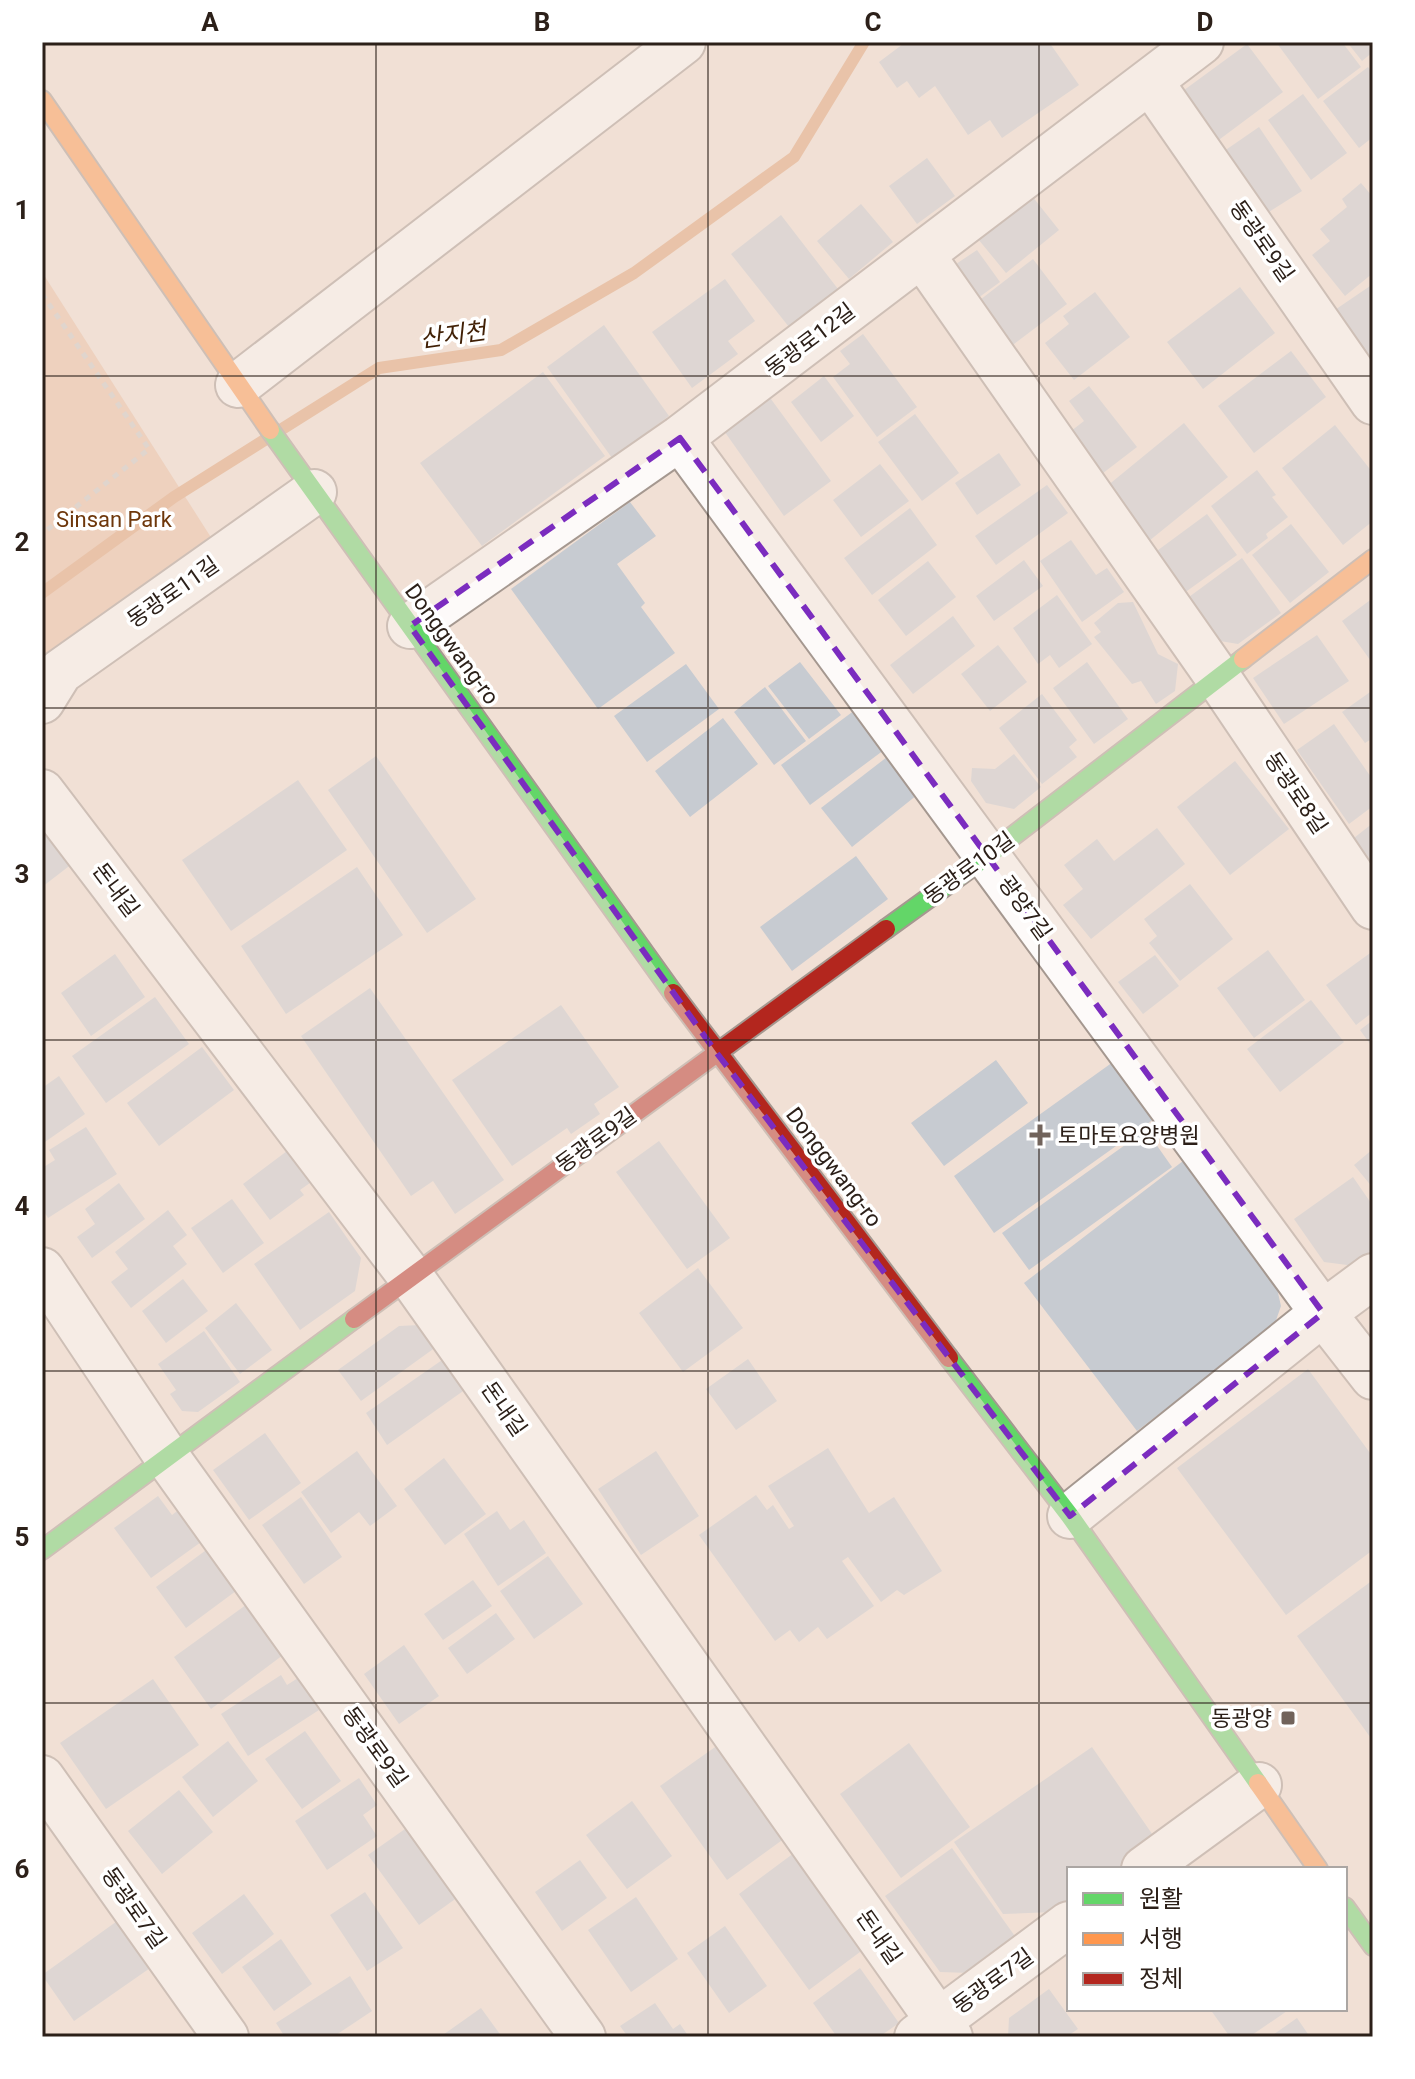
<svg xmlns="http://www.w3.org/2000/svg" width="1415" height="2079" font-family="Roboto,'Noto Sans KR',sans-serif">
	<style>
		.green { fill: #eabea2 }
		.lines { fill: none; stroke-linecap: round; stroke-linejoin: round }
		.stream { stroke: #dfa074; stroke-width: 12 }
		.building { fill: #c7cbd1 }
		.street-casing { stroke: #a59890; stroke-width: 48 }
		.fast-casing { stroke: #a59890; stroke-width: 22 }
		.slow-casing { stroke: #a59890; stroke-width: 22 }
		.jam-casing { stroke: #a59890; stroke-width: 22 }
		.path { stroke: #cdc7c3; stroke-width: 5; stroke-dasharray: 6 6; stroke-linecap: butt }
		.street { stroke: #fdfaf9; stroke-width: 44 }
		.fast { stroke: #63d668; stroke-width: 18 }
		.slow { stroke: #ff974d; stroke-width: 18 }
		.jam { stroke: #b3261e; stroke-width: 18 }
		.marked { fill: none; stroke: #7b2cbf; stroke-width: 6; stroke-dasharray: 16 10; stroke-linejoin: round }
		.grid { fill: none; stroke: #2c2019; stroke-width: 2; stroke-opacity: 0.55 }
		.poi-dot { fill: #71635b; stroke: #fff; stroke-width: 3 }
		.labels { text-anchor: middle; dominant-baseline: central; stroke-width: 7; stroke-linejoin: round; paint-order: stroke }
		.street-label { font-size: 22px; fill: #2c2019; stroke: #fff }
		.park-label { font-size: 22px; fill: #6e370b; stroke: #fff }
		.poi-label { font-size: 22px; fill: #2c2019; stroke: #fff; text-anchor: start }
		.water-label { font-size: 24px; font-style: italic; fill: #412006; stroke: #fff }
		.neatline { fill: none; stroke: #2c2019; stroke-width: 3 }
		.grid-label { font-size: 26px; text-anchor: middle; font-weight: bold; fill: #2c2019 }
	</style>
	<rect width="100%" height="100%" fill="#f1e0d5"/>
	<!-- green -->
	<path class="green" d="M42 272 212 539 42 659Z"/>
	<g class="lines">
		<!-- stream -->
		<path class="stream" d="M42 593 174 497 379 368 501 350 634 273 794 157 864 42"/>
	</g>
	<!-- building -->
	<path class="building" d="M902 42H1049L1079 85 1002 138 990 120 968 135 935 86 919 98 907 81 897 88 879 62 903 44Z
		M1276 42H1342L1361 67 1318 99Z
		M1347 42H1373V52L1362 61Z
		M1247 44 1283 92 1212 145 1176 96Z
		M1368 67 1373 73V137L1359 148 1323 101Z
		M1303 94 1347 153 1311 180 1268 120Z
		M1259 127 1302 191 1258 219 1217 156Z
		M927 158 955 196 917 224 889 186Z
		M1361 183 1373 197V273L1345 296 1312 255 1330 241 1320 229 1347 207 1342 199Z
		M1032 196 1059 230 1006 273 978 239Z
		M861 204 893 242 849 279 817 241Z
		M781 215 838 289 789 327 731 254Z
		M977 250 1000 282 967 306 953 266Z
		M1033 259 1067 304 1002 353 976 303Z
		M725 279 755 321 728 341 738 354 692 388 652 332Z
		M1373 284V387L1326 316Z
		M1240 287 1275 333 1203 389 1167 342Z
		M1095 292 1130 337 1074 380 1045 343 1069 324 1063 316Z
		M604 325 669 416 612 458 547 367Z
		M863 334 917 407 877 437 833 377 850 364 840 351Z
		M1291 351 1326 397 1254 453 1218 406Z
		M543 372 605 456 482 546 420 463Z
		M824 376 854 416 821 442 791 402Z
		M1089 386 1137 447 1094 480 1062 438 1084 421 1069 401Z
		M768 395 831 481 784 516 722 428Z
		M915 414 959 473 922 501 878 442Z
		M1184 423 1228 477 1144 545 1101 491Z
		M1335 425 1373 473V521L1343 545 1282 468Z
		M999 453 1021 485 977 515 955 483Z
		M880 464 909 501 861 537 833 500Z
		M1257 470 1276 495 1272 497 1288 517 1266 534 1268 538 1247 554 1211 506Z
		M1047 485 1068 513 996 565 975 536Z
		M630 502 656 536 617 564 645 603 641 607 675 653 598 709 511 589Z
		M910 508 937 545 872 595 844 558Z
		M1207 514 1237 555 1180 596 1150 556Z
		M1291 524 1329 572 1290 603 1252 555Z
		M1071 540 1096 575 1107 568 1124 592 1082 622 1040 561Z
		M1242 558 1281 613 1238 644 1202 638 1178 605Z
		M1024 560 1043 586 994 621 976 596Z
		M928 561 956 597 906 636 878 600Z
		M1057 595 1092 644 1059 668 1050 655 1038 664 1013 628Z
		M1373 598V664L1342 621Z
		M1133 602 1158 654 1178 664 1175 691 1156 704 1141 681 1132 684 1094 637 1101 632 1094 623 1118 603Z
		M953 616 975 646 913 694 890 665Z
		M1317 635 1349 681 1284 724 1253 678Z
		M998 645 1027 682 990 711 961 674Z
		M800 662 841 715 809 739 768 686Z
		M1087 662 1128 719 1094 744 1053 688Z
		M686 664 719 709 647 762 614 716Z
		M765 687 806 741 774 765 734 712Z
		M1373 690V738L1365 743 1342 712Z
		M1042 694 1077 740 1069 747 1077 757 1042 784 999 728Z
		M855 710 884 750 810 805 781 765Z
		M723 718 758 764 690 817 655 771Z
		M1334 724 1373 780V806L1349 824 1297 750Z
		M1014 754 1041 787 1014 809 986 803 971 781 972 768 995 769Z
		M376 756 476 899 427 933 328 790Z
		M887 757 917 795 852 847 821 808Z
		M1235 761 1289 829 1230 875 1177 807Z
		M298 780 347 850 231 931 182 860Z
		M42 814 77 860 42 887Z
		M1373 823V863L1354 838Z
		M1157 828 1185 864 1091 939 1063 905 1083 889 1064 865 1097 839 1114 861Z
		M856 856 888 899 792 971 760 927Z
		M357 867 403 935 286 1014 241 946Z
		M1190 884 1233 939 1180 981 1149 943 1157 936 1144 919Z
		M1268 950 1305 1000 1254 1038 1217 988Z
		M1373 951V1012L1356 1025 1326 985Z
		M115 954 145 997 91 1036 61 993Z
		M1155 955 1179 986 1143 1014 1118 982Z
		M370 988 504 1180 455 1214 433 1181 411 1196 301 1036Z
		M155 997 189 1044 106 1103 72 1056Z
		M1311 1000 1344 1042 1280 1092 1247 1049Z
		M561 1005 619 1087 594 1104 600 1114 571 1134 567 1128 512 1166 452 1080Z
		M1373 1020V1048L1360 1030Z
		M202 1047 234 1090 159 1146 127 1103Z
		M996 1060 1028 1103 944 1166 911 1123Z
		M1113 1062 1154 1119 994 1233 954 1176Z
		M59 1076 85 1114 42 1144V1088Z
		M86 1127 117 1174 48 1218 42 1208V1168L55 1160 49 1150Z
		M1146 1130 1172 1167 1029 1270 1002 1233Z
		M659 1141 730 1238 687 1269 616 1172Z
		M291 1148 314 1180 300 1190 304 1195 270 1220 243 1184Z
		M1373 1149V1188L1354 1165Z
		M1183 1161 1276 1284 1281 1306 1274 1326 1137 1431 1024 1283Z
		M1353 1177 1373 1206V1253L1355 1266 1324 1262 1294 1219Z
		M119 1183 145 1219 92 1258 77 1237 95 1224 85 1209Z
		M232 1199 264 1243 223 1273 191 1228Z
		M168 1210 187 1235 173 1246 187 1264 131 1308 111 1282 128 1269 115 1252Z
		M329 1212 361 1258 355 1291 300 1330 254 1264Z
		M698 1268 743 1328 683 1372 639 1313Z
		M183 1279 208 1311 166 1343 142 1311Z
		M236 1303 272 1350 240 1374 205 1328Z
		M420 1325 436 1347 361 1401 338 1370 399 1326Z
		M204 1331 240 1382 198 1412 182 1411 170 1394 176 1390 158 1364Z
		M445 1358 466 1389 387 1445 366 1413Z
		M748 1359 777 1401 736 1430 706 1389Z
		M1308 1369 1373 1457V1550L1286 1615 1177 1468Z
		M265 1433 301 1483 249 1520 213 1470Z
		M828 1448 869 1513 894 1497 942 1571 904 1595 897 1590 881 1602 848 1557 842 1561 874 1606 827 1639 818 1627 799 1642 790 1630 775 1641 699 1535 756 1495 767 1510 773 1505 789 1529 794 1526 768 1486Z
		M357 1451 397 1506 370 1526 359 1512 331 1533 301 1492Z
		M656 1451 699 1516 641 1555 598 1489Z
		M444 1458 486 1514 445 1545 404 1489Z
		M158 1496 172 1515 185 1505 208 1537 151 1578 114 1528Z
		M301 1497 342 1557 304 1584 262 1525Z
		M497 1511 510 1530 524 1520 546 1553 498 1586 464 1534Z
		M213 1545 244 1585 186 1628 156 1587Z
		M548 1556 583 1604 534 1639 500 1591Z
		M473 1580 492 1606 443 1640 424 1614Z
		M1373 1580V1741L1297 1636Z
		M250 1602 287 1652 211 1709 174 1657Z
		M496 1613 515 1639 467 1674 448 1648Z
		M404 1645 439 1696 399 1724 364 1674Z
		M281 1675 287 1685 298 1678 319 1710 248 1756 221 1714Z
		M153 1679 199 1745 106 1809 60 1743Z
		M305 1731 341 1781 302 1809 265 1759Z
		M228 1741 258 1781 213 1817 182 1777Z
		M909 1743 970 1827 901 1878 840 1794Z
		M718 1745 785 1838 727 1880 660 1786Z
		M1092 1747 1157 1841 1116 1869H1069V1901L1053 1912 1003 1914 954 1842Z
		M359 1778 377 1805 363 1815 377 1836 327 1870 295 1821Z
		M179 1790 213 1832 162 1874 128 1831Z
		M632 1801 672 1856 627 1889 586 1835Z
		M415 1822 465 1892 419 1925 368 1855Z
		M952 1848 1017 1939 970 1973 940 1972 885 1896Z
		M794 1853 864 1949 809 1990 739 1894Z
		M580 1860 607 1898 562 1931 535 1892Z
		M365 1892 403 1948 367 1971 330 1915Z
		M244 1894 274 1934 222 1974 192 1933Z
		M636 1897 678 1959 631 1992 588 1930Z
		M120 1919 153 1966 74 2021 42 1975Z
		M725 1926 767 1986 729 2013 687 1953Z
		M281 1939 312 1984 274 2011 242 1967Z
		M860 1968 899 2023 879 2037H837L813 2003Z
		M350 1976 372 2011 333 2037H285L276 2023Z
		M1049 1989 1078 2029 1066 2037H1008L1009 2018Z
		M655 2003 673 2029 680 2024 689 2037H628L620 2026Z
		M481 2008 502 2037H440Z
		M1210 2009H1286L1287 2011 1249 2037H1230Z
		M1297 2018 1310 2037H1270Z"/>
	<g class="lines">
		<defs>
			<path id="street" d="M1150 81 1373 402
				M922 255 1219 679 1373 907
				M238 385 683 42
				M680 438 1323 1313 1373 1377
				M410 626 680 438 1201 42
				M42 701 60 672 314 492
				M42 792 411 1277 950 2037
				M42 1270 167 1457 583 2037
				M1070 1516 1323 1313 1373 1276
				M42 1778 226 2037
				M1144 1869 1259 1785
				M917 2037 1069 1924"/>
			<path id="fast" d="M270 430 673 993
				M886 929 987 856 1243 659
				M949 1358 1070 1516 1258 1783
				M42 1550 354 1319
				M1345 1907 1373 1946"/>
			<path id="slow" d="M42 100 270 430
				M1243 659 1373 559
				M1258 1783 1318 1869"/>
			<path id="jam" d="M673 993 949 1358
				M354 1319 886 929"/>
		</defs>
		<!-- street casing -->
		<use href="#street" class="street-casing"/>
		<!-- fast casing -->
		<use href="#fast" class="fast-casing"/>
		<!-- slow casing -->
		<use href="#slow" class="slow-casing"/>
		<!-- jam casing -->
		<use href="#jam" class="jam-casing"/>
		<!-- path -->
		<path class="path" d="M42 294 149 449 42 534"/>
		<!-- street -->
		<use href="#street" class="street"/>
		<!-- fast -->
		<use href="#fast" class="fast"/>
		<!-- slow -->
		<use href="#slow" class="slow"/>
		<!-- jam -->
		<use href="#jam" class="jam"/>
	</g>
	<!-- marked area -->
	<path d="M0 0H1415V2079H0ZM680 438 1323 1313 1070 1516 716 1052 410 626Z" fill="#f1e0d5" fill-opacity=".55" fill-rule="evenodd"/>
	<path class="marked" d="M680 438 1323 1313 1070 1516 716 1052 410 626Z"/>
	<!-- grid -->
	<path class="grid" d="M376 42V2037M708 42V2037M1039 42V2037M42 376H1373M42 708H1373M42 1040H1373M42 1371H1373M42 1703H1373"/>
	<!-- markers -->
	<g class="poi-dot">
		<path d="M1036 1123h8v8h8v8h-8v8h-8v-8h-8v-8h8z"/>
		<rect x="1280" y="1710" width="16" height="16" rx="4"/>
	</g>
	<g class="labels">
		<!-- street labels -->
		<g class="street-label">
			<text transform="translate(1262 241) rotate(55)">동광로9길</text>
			<text transform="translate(810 340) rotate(-37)">동광로12길</text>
			<text transform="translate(173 592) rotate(-35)">동광로11길</text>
			<text transform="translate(452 644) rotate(54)">Donggwang-ro</text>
			<text transform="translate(1296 793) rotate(56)">동광로8길</text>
			<text transform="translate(969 868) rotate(-36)">동광로10길</text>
			<text transform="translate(116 890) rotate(53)">돈내길</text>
			<text transform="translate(1025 908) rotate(54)">광양7길</text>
			<text transform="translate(596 1140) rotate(-36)">동광로9길</text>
			<text transform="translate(834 1167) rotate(53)">Donggwang-ro</text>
			<text transform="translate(504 1409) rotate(55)">돈내길</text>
			<text transform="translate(375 1747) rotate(54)">동광로9길</text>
			<text transform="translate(134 1908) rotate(55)">동광로7길</text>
			<text transform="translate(879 1937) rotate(55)">돈내길</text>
			<text transform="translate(993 1981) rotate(-36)">동광로7길</text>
		</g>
		<!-- park labels -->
		<g class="park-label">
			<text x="114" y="519">Sinsan Park</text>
		</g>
		<!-- poi labels -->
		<g class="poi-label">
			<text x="1058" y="1135">토마토요양병원</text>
			<text x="1272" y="1718" text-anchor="end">동광양</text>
		</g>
		<!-- water labels -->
		<g class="water-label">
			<text transform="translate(453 335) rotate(-8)">산지천</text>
		</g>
	</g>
	<!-- border -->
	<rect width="1415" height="2079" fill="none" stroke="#ffffff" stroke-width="88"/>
	<!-- legend -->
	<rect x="1067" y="1867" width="280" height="144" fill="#ffffff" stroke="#aba6a3" stroke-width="2"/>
	<rect x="1083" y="1893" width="40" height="12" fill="#63d668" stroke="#aba6a3" stroke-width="2"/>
	<text x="1139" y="1907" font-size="24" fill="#2c2019">원활</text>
	<rect x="1083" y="1933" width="40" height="12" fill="#ff974d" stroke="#aba6a3" stroke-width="2"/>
	<text x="1139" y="1947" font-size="24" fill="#2c2019">서행</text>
	<rect x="1083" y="1973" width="40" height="12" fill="#b3261e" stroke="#aba6a3" stroke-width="2"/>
	<text x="1139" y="1987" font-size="24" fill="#2c2019">정체</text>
	<rect x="44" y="44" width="1327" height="1991" class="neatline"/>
	<g class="grid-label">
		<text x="210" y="31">A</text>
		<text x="542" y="31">B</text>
		<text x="873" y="31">C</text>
		<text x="1205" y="31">D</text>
		<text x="22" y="219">1</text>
		<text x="22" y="551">2</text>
		<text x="22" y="883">3</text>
		<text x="22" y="1215">4</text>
		<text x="22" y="1546">5</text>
		<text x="22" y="1878">6</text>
	</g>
</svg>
